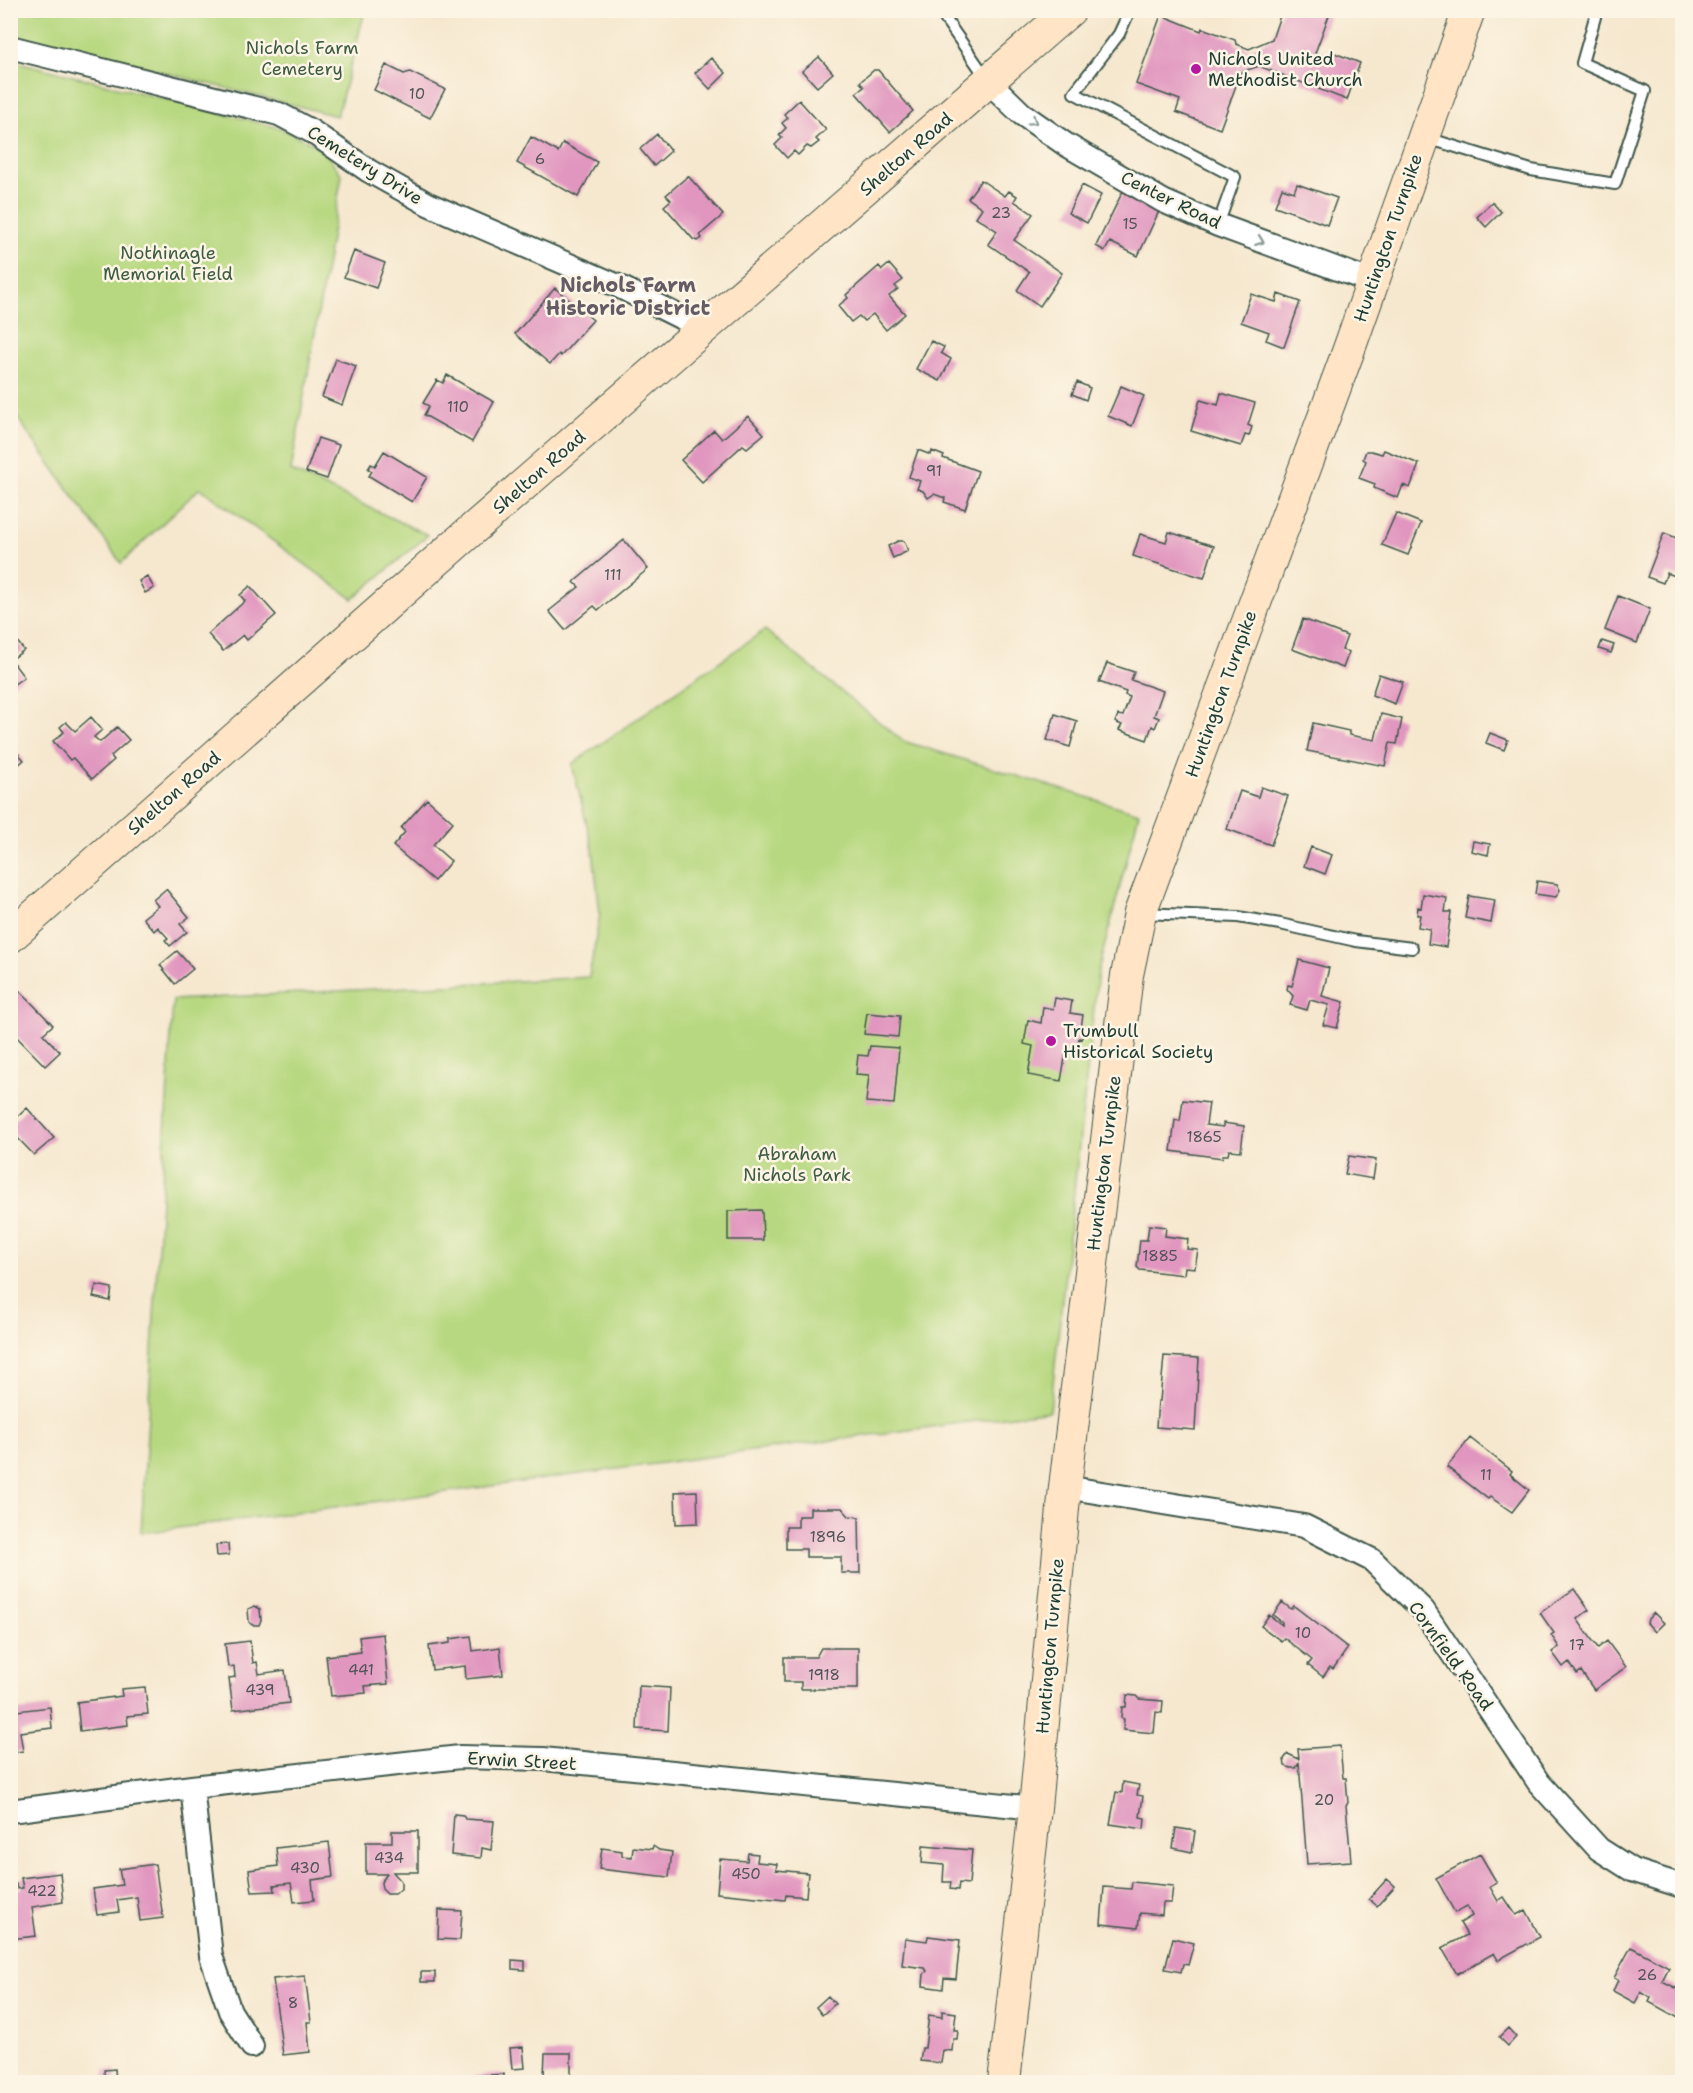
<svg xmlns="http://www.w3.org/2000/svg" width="1693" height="2093" font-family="'Shantell Sans',sans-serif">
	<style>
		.green { fill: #b7d880; stroke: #6b8a5a; stroke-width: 1.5 }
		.building { fill: #e196bf }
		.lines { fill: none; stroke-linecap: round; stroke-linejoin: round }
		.service-casing { stroke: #3f574b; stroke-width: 14 }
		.minor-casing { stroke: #3f574b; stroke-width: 26 }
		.secondary-casing { stroke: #3f574b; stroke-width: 34 }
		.service { stroke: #fff; stroke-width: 10 }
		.minor { stroke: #fff; stroke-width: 22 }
		.secondary { stroke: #ffe4c6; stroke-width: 32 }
		.oneway { stroke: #8f9e9a }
		.poi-dot { fill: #b5179e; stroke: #fcf5e5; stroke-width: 2 }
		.labels { text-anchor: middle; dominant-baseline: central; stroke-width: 5; stroke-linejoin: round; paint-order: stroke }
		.number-label { font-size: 15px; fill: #505357 }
		.park-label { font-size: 18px; fill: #3d5c43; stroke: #fcf5e5 }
		.poi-label { font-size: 18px; fill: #1f3d34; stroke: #fcf5e5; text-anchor: start }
		.street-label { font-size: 18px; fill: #1f3d34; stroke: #fcf5e5 }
		.neighbourhood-label { font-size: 20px; font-weight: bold; fill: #635c65; stroke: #fcf5e5 }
	</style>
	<rect width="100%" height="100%" fill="#fcf5e5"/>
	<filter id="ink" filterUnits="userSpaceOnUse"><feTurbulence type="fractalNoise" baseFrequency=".0167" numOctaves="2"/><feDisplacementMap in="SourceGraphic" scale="12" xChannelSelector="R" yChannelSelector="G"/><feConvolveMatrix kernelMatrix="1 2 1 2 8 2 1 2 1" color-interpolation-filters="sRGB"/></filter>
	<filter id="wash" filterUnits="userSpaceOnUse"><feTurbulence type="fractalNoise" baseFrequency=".008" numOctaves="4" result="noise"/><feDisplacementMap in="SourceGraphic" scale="24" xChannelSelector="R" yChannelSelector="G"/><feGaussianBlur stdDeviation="1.35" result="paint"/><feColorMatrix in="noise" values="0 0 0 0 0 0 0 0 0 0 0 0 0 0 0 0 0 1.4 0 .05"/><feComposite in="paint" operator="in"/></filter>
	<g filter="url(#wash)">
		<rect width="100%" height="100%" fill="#f6e8cf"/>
		<!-- green -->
		<path class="green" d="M10 11 11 10 365 11 337 116 11 34Z
			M10 60 280 128 322 148 342 175 291 471 428 535 353 599 200 488 121 563 11 409Z
			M765 630 903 741 1139 813 1098 971 1050 1411 141 1533 173 1000 589 977 600 914 593 850 572 764Z"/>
		<g id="blocks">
			<!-- building -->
			<path class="building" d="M1282 10H1331L1315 53 1330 58 1332 52 1360 63 1347 100 1259 66 1241 72 1220 129 1176 112 1180 100 1136 84 1161 15 1201 31 1202 28 1235 40 1236 44 1249 49 1272 39Z
				M819 57 833 73 817 87 802 71Z
				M711 58 726 73 710 89 695 73Z
				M386 65 404 74 410 72 445 89 430 118 374 90Z
				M874 70H878L913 111 890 132 856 93 864 87 860 82Z
				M799 100 826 130 816 139 819 142 811 148 807 146 798 155 794 151 787 158 775 145 782 138 779 135 786 128 782 123 788 118 784 114Z
				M657 134 671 151 654 166 640 149Z
				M531 137 558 152 563 143 597 162 578 197 517 163Z
				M688 176 723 215 700 235 702 238 698 241 693 239 664 206 671 200 666 195Z
				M981 180 1005 196 1009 191 1017 196 1014 201 1033 214 1014 240 1062 273 1040 306 1017 290 1029 272 988 244 997 231 976 217 982 208 968 198Z
				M1297 184 1337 198 1327 225 1275 206 1282 188 1294 192Z
				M1082 185 1101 195 1087 223 1068 213Z
				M1123 191 1160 209 1138 256 1110 242 1105 251 1096 246Z
				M1492 202 1501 212 1486 227 1477 217Z
				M354 251 385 263 376 288 344 277Z
				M889 264 903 280 895 286 898 289 889 296 905 314 886 330 873 314 864 321 859 316 851 322 838 306 848 298 846 295 879 266 882 270Z
				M555 288 593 320 561 356 559 354 550 364 515 334Z
				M1251 294 1276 302 1278 294 1300 302 1284 347 1266 340 1269 332 1241 322Z
				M931 341 944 347 941 353 951 359 940 381 916 369Z
				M336 359 356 366 342 405 322 397Z
				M447 375 494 402 472 442 424 415 429 406 423 403 437 380 443 383Z
				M1077 382 1090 388 1086 400 1072 394Z
				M1121 386 1144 396 1132 426 1108 416Z
				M1221 393 1255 403 1248 425 1252 427 1249 436 1245 435 1241 446 1191 431 1200 400 1218 405Z
				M748 416 764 434 747 448 743 445 702 482 681 460 714 430 722 439Z
				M318 438 339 445 327 479 306 472Z
				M918 450 931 455 932 451 944 456 943 458 978 471 965 509 944 502 945 498 934 494 928 498 923 491 917 489 920 481 909 477Z
				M1384 450 1419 464 1410 488 1403 485 1398 498 1374 488 1375 484 1359 478 1366 461 1363 459 1366 451H1371L1382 454Z
				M384 451 427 477 412 502 369 476 372 471 368 469 371 464 375 466Z
				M1396 513 1421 523 1408 555 1382 545Z
				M1169 532 1214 546 1204 578 1133 556 1140 534 1166 542Z
				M1664 533 1682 540V568L1678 577 1667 573 1663 583 1647 577Z
				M624 540 648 569 598 610 594 606 565 630 549 611 579 587 574 582Z
				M898 541H904L908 551 893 558 888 546Z
				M147 576 154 588 145 593 139 581Z
				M250 586 276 615 247 640 243 635 223 651 208 634 245 601 240 595Z
				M1618 596 1650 609 1637 643 1605 630Z
				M1303 619 1347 636 1342 650 1349 652 1343 668 1292 649Z
				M16 640 24 650 11 660 24 677 10 687V644Z
				M1602 641 1614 645 1611 653 1599 649Z
				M1107 663 1134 672 1131 680 1163 691 1154 716 1159 718 1155 728 1152 726 1147 740 1119 730 1122 725 1115 722 1118 715 1123 716 1130 697 1125 695 1126 692 1099 682Z
				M1379 674 1403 682 1395 704 1372 695Z
				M1055 714 1077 721 1070 747 1047 740Z
				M1381 714 1402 719 1397 744 1390 743 1385 766 1307 751 1313 723 1349 731V735L1375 740Z
				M91 717 102 730 94 737 100 742 117 727 129 740 111 756 114 760 92 779 73 758 70 760 53 741 64 732 60 727 66 722 75 731Z
				M1490 733 1508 740 1504 750 1486 743Z
				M10 745 24 760 10 772Z
				M1261 787 1288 796 1271 845 1227 829 1240 791 1258 797Z
				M427 799 453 822 433 845 451 861 434 881 393 846 405 832 401 828Z
				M1473 841 1490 844 1488 855 1471 851Z
				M1311 847 1332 855 1325 874 1304 866Z
				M1537 881 1557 884 1560 890 1556 897 1535 894Z
				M166 889 189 917 180 924 187 932 170 946 165 940 168 938 158 927 154 931 143 918 158 906 153 900Z
				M1423 894 1447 898 1445 912H1451L1446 947 1428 944 1430 929 1418 927 1420 915H1417L1418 907 1421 908Z
				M1469 896 1495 900 1491 923 1465 918Z
				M177 951 193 969 175 984 160 965Z
				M1299 960 1329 968 1322 996 1344 1002 1337 1028 1323 1025 1329 1005 1310 1000 1307 1010 1290 1005 1293 996 1287 989 1288 985 1292 986Z
				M20 991 53 1025 43 1034 60 1052 45 1066 10 1030V1000Z
				M1055 998 1072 1001 1070 1013 1083 1015 1081 1028 1083 1031 1082 1039 1079 1038 1076 1054 1066 1052 1061 1081 1028 1075 1033 1046 1024 1044 1028 1020 1041 1023 1043 1007 1053 1009Z
				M867 1013 900 1016 898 1037 864 1034Z
				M870 1046 899 1048 894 1104 866 1102 869 1075 856 1074 858 1055 868 1056Z
				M1183 1100 1209 1103 1206 1125 1223 1127V1123L1244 1126 1241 1151 1229 1150 1228 1155H1223L1222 1158 1171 1151 1175 1120 1180 1121Z
				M27 1108 54 1138 34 1155 10 1130V1124Z
				M1349 1156 1376 1160 1373 1179 1345 1174Z
				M761 1210 762 1212 763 1240H728V1211Z
				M1149 1225 1166 1227 1165 1236 1188 1239 1187 1249 1198 1250 1195 1268 1185 1267 1184 1275 1140 1270 1137 1267 1140 1240H1147Z
				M96 1285 112 1288 110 1301 93 1297Z
				M1164 1356 1199 1358 1195 1430 1156 1427 1158 1401H1160Z
				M1470 1438 1512 1471 1510 1474 1529 1490 1512 1512 1490 1497 1488 1499 1447 1467Z
				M697 1491 698 1523 676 1524 675 1492Z
				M810 1508H842L849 1516 859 1517 860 1573H841V1557H806V1549H786V1527H798V1516H810Z
				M228 1544 229 1555 217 1556 216 1545Z
				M1574 1589 1589 1610 1577 1619 1598 1648 1607 1641 1626 1667 1594 1690 1581 1671 1577 1674 1569 1662 1563 1667 1552 1652 1559 1647 1551 1635 1554 1633 1540 1613Z
				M1282 1602 1291 1609 1294 1606 1348 1648 1333 1669 1330 1667 1323 1677 1308 1665 1312 1660 1284 1638 1281 1641 1261 1626 1269 1615 1282 1625V1622L1273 1615Z
				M255 1606 260 1609 261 1620 259 1625H252L249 1622 248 1609Z
				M1654 1613 1664 1623 1655 1632 1647 1623 1648 1619Z
				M383 1634 388 1684 365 1686 366 1693 331 1696 326 1656 361 1652 359 1637Z
				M471 1636 473 1651 500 1647 503 1675 466 1679 465 1666 432 1670 429 1646 450 1643V1639Z
				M250 1641 253 1663 257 1662 259 1674 285 1670 289 1703 233 1710 229 1678 235 1677 234 1666 228 1667 225 1644Z
				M821 1648H858V1689H801V1682H784V1657H816Z
				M639 1686 670 1688 668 1731 637 1729Z
				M10 1687H14L17 1711 50 1707 52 1728 20 1732 23 1751 10 1753Z
				M145 1687 148 1714 127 1716 128 1725 80 1731 77 1702 122 1696 121 1689Z
				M1127 1695 1136 1696 1139 1699 1163 1701 1162 1713 1156 1712 1154 1733 1123 1730 1124 1719 1121 1718 1122 1707H1126Z
				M1340 1746 1343 1778H1346L1348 1803 1346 1805 1351 1861 1307 1864 1299 1763 1296 1768H1291L1285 1766 1284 1759 1288 1754 1299 1759 1298 1749Z
				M1123 1782 1139 1785 1137 1795 1143 1796 1140 1817 1145 1818 1144 1829 1110 1824 1116 1792 1122 1793Z
				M454 1814 463 1815 465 1819 494 1821 491 1850 482 1848 481 1858 451 1855Z
				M1176 1828 1195 1831 1192 1852 1173 1848Z
				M392 1831H418V1872H393L401 1881V1889L395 1894H387L382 1889 381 1882 387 1874H366V1842H392Z
				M329 1842 333 1877 312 1880 314 1900 294 1902 291 1883 274 1885 275 1891 252 1892 249 1870 278 1866 276 1848Z
				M653 1846 659 1850 672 1852 669 1877 599 1869 602 1848 622 1851V1856L632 1857 633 1847 652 1849Z
				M923 1846 972 1850 969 1884 959 1883 958 1890 950 1889 951 1882H943L944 1865 922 1863Z
				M748 1853 758 1854 757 1862 777 1864 776 1870 808 1873 806 1897 786 1895 785 1900 717 1893 720 1859 747 1861Z
				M1480 1854 1497 1883 1490 1887 1498 1901 1504 1897 1516 1915 1526 1910 1540 1937 1498 1960 1494 1953 1457 1974 1442 1948 1467 1935 1460 1923 1472 1916 1467 1906 1455 1913 1436 1878Z
				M155 1864 163 1918 140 1921 137 1897 117 1900 119 1912 97 1915 93 1889 122 1885 119 1869Z
				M60 1873 63 1902 32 1907 36 1936 10 1939V1884H16L17 1889 23 1888 21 1878Z
				M1387 1879 1395 1886 1377 1906 1369 1899Z
				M1132 1882 1173 1886 1171 1903H1163L1162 1915 1140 1913 1138 1928 1101 1924 1104 1887 1131 1889Z
				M439 1910 462 1911 460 1940 438 1939Z
				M928 1936 960 1940 956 1979 944 1978 943 1989 923 1986 924 1974 927 1971 925 1968 902 1965 905 1938 927 1941Z
				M1173 1938 1194 1943 1188 1965 1183 1964 1181 1972 1165 1969Z
				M1631 1947 1669 1967 1662 1981 1682 1991V2020L1649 2002 1651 1998 1641 1992 1635 2003 1613 1991 1618 1980 1614 1978Z
				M512 1960 525 1961V1970L512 1969Z
				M421 1972H435V1982H421Z
				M305 1976 311 2022H307L310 2052 283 2055 273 1979Z
				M828 1996 835 2004 822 2015 816 2007Z
				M942 2011 956 2013 954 2030H958L957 2039H953L952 2051 943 2050 941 2063 920 2061 922 2048H925L929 2015 942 2017Z
				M1508 2028 1516 2037 1508 2046 1499 2037Z
				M523 2047 525 2068 512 2069 510 2048Z
				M545 2053H571V2076H544Z
				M115 2069 116 2082H105L104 2070Z
				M504 2074V2082H475L474 2076Z"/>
		</g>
	</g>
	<g filter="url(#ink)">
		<use href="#blocks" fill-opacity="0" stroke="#3f574b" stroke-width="1.5"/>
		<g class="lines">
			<defs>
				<path id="service" d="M939 10 987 79
					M1130 10 1119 34 1074 93 1235 177 1218 225
					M1427 138 1531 170 1615 184 1645 91 1582 63 1597 10
					M1142 913 1238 917 1280 924 1356 941 1412 948"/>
				<path id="minor" d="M10 47 279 114 311 131 369 171 428 204 618 286 704 329
					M989 82 1022 114 1065 144 1163 201 1218 225 1373 282
					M1065 1487 1304 1526 1372 1560 1423 1610 1539 1783 1599 1849 1632 1870 1682 1886
					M192 1787 211 1956 230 2011 252 2046
					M10 1811 192 1787 460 1757 543 1759 1035 1808"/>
				<path id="secondary" d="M10 937 459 541 1070 10
					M1004 2082 1035 1808 1065 1487 1127 975 1140 913 1348 352 1469 10"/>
			</defs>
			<!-- service casing -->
			<use href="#service" class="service-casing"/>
			<!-- minor casing -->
			<use href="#minor" class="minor-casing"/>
			<!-- secondary casing -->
			<use href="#secondary" class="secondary-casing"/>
			<!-- service -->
			<use href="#service" class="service"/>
			<!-- minor -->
			<use href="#minor" class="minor"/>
			<!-- secondary -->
			<use href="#secondary" class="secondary"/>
		</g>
		<!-- one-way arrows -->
		<defs><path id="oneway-chevron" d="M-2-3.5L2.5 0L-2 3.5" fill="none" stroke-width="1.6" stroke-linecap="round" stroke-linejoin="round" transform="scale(1.5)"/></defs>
		<g class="oneway">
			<use href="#oneway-chevron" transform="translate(1033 121) rotate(35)"/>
			<use href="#oneway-chevron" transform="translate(1260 241) rotate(20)"/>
		</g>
	</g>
	<!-- markers -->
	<g class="poi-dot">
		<circle cx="1196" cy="69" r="6"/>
		<circle cx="1051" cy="1041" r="6"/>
	</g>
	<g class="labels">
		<!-- number labels -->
		<g class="number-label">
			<text x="417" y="94">10</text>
			<text x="540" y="159">6</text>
			<text x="1001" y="213">23</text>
			<text x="1130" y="224">15</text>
			<text x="458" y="407">110</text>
			<text x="934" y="471">91</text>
			<text x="613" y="575">111</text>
			<text x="1204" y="1137">1865</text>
			<text x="1160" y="1256">1885</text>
			<text x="1486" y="1475">11</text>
			<text x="828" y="1537">1896</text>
			<text x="1303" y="1633">10</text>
			<text x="1577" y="1645">17</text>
			<text x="361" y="1670">441</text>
			<text x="824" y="1675">1918</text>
			<text x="260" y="1690">439</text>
			<text x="1324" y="1800">20</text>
			<text x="389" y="1858">434</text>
			<text x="305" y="1868">430</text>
			<text x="746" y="1874">450</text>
			<text x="42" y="1891">422</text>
			<text x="1647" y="1975">26</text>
			<text x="293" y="2003">8</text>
		</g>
		<!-- park labels -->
		<g class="park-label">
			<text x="302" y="48">Nichols Farm<tspan x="302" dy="21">Cemetery</tspan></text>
			<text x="168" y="253">Nothinagle<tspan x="168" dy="21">Memorial Field</tspan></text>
			<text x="797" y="1154">Abraham<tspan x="797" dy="21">Nichols Park</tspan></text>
		</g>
		<!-- poi labels -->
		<g class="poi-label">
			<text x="1208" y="59">Nichols United<tspan x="1208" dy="21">Methodist Church</tspan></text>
			<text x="1063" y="1031">Trumbull<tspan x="1063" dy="21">Historical Society</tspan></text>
		</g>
		<!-- street labels -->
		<g class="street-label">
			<text transform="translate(906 154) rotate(-41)">Shelton Road</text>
			<text transform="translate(365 165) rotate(32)">Cemetery Drive</text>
			<text transform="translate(1171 200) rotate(26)">Center Road</text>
			<text transform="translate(1388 238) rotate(-71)">Huntington Turnpike</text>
			<text transform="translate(539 472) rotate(-41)">Shelton Road</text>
			<text transform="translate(1221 694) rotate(-70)">Huntington Turnpike</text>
			<text transform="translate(174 793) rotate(-41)">Shelton Road</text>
			<text transform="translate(1104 1163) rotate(-83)">Huntington Turnpike</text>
			<text transform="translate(1050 1646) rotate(-85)">Huntington Turnpike</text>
			<text transform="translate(1451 1656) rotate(54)">Cornfield Road</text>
			<text transform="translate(522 1761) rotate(3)">Erwin Street</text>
		</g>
		<!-- neighbourhood labels -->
		<g class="neighbourhood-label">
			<text x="628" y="285">Nichols Farm<tspan x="628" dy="23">Historic District</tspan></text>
		</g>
	</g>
	<!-- margin -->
	<rect width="1693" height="2093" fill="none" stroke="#fcf5e5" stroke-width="36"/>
</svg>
